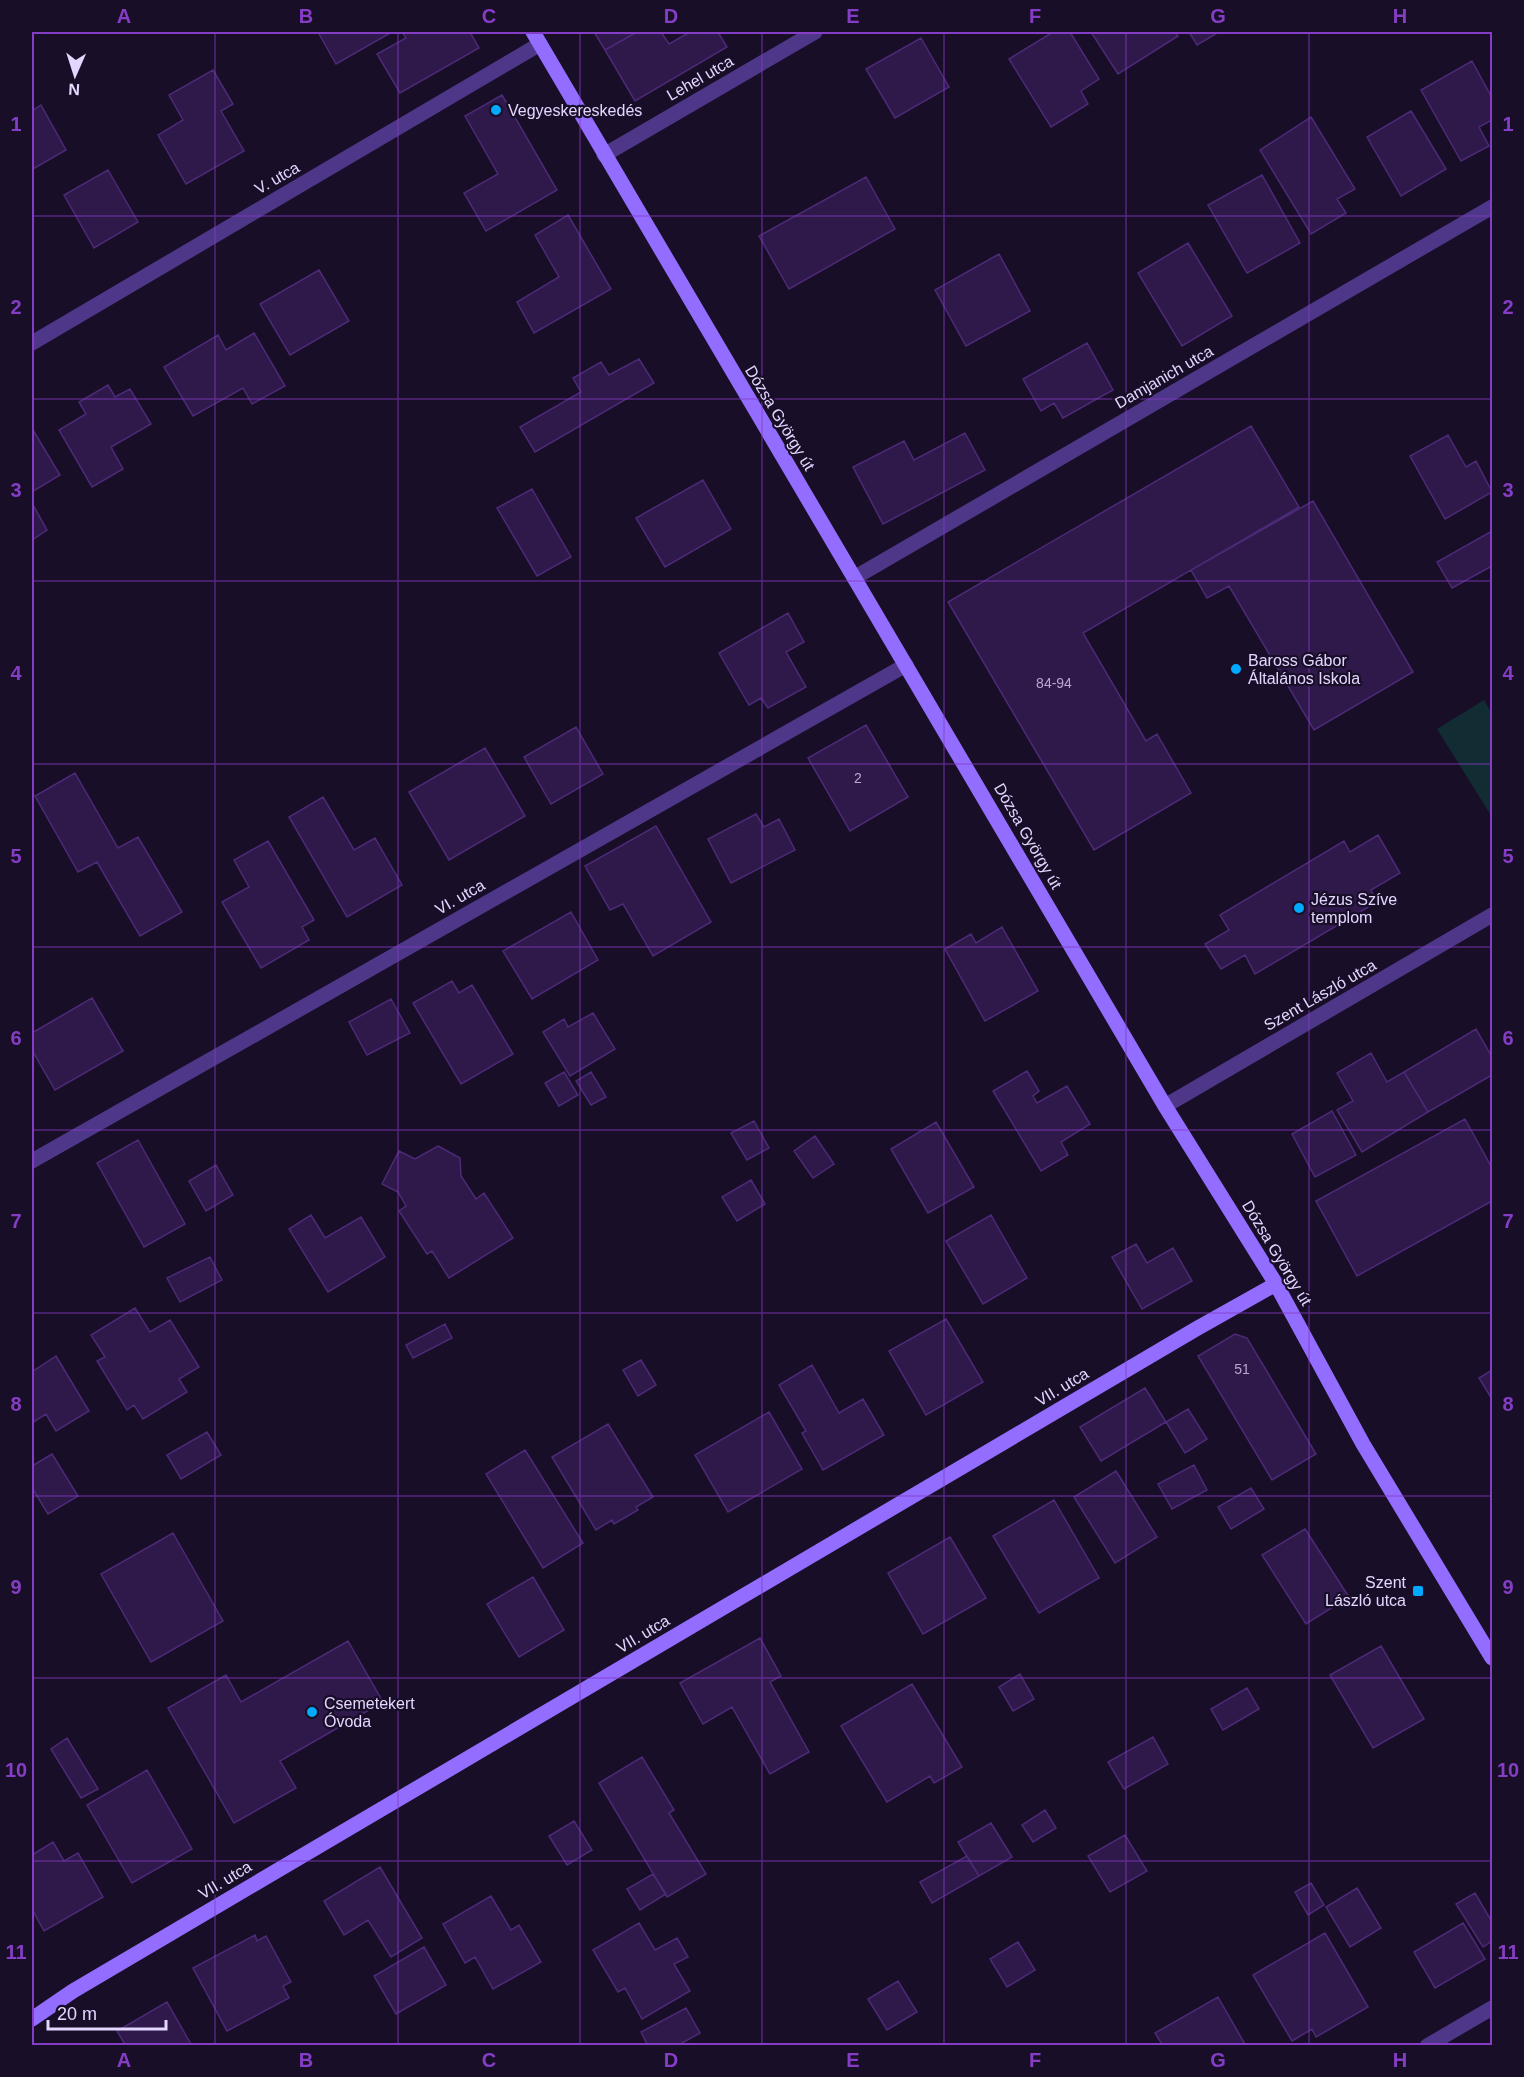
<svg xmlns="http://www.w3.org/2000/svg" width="1524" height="2077" font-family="Arial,sans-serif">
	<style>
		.green { fill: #112c32 }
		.building { fill: #2f194a; stroke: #4c2a77; stroke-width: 1.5 }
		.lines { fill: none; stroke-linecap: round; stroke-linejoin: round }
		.street { stroke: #4e3789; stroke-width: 15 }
		.secondary { stroke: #936dff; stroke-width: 15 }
		.grid { fill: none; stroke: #863dc5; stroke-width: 1.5; stroke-opacity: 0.55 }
		.poi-dot { fill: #02aaff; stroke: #190e28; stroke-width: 2 }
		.labels { text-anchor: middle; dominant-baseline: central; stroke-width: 4.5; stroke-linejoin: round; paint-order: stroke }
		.number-label { font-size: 14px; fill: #b7a7d2 }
		.street-label { font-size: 16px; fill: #e4d6ff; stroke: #190e28 }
		.poi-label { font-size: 16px; fill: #e4d6ff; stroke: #190e28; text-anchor: start }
		.neatline { fill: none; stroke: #863dc5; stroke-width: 2 }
		.grid-label { font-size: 20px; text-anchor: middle; font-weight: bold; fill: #863dc5 }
	</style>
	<rect width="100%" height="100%" fill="#190e28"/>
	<!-- green -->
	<path class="green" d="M1484 700 1492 714V817L1437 729Z"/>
	<!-- building -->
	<path class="building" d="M318 32H392L336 64Z
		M402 32H470L479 48 400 93 377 54 406 38Z
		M594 32H637L605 50Z
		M637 32H661L669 44 690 32H718L727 47 635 101 605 50Z
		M1053 32H1070L1099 79 1081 91 1088 104 1051 127 1009 59Z
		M1091 32H1175L1178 36 1118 74Z
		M1189 32H1219L1197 45Z
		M921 38 949 87 895 118 866 69Z
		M1472 61 1492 98V120L1479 127 1489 146 1461 161 1421 90Z
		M213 70 233 104 221 111 244 151 186 184 158 135 183 120 169 95Z
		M502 95 557 190 486 231 464 193 498 174 465 116Z
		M41 105 66 150 33 169 32 111Z
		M1411 111 1446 169 1401 196 1367 137Z
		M1311 117 1355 189 1337 199 1346 213 1311 234 1260 150Z
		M108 170 138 222 94 248 64 195Z
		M1262 175 1300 243 1247 273 1208 205Z
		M866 177 895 229 789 289 759 236Z
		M568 215 611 289 534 333 517 302 559 277 535 235Z
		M1188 243 1232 316 1182 346 1138 273Z
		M999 254 1030 311 966 346 935 290Z
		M319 270 349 321 290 355 260 304Z
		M254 333 285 386 252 404 243 388 193 416 164 367 218 335 226 350Z
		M1087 343 1113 390 1063 418 1054 403 1041 411 1023 379Z
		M639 359 654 383 535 452 520 427 581 392 573 378 601 362 609 375Z
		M108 385 115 397 130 389 151 424 111 447 123 469 92 487 59 430 86 414 79 402Z
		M1251 426 1299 507 1083 633 1146 741 1157 734 1191 793 1094 850 948 602Z
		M33 430 60 475 32 492V431Z
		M965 433 985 470 883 524 853 467 904 441 914 460Z
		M1448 435 1466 467 1476 461 1492 492 1445 519 1410 456Z
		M703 480 731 529 665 567 636 518Z
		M532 489 571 557 537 576 497 508Z
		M1313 501 1413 672 1314 730 1229 586 1207 598 1191 570Z
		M32 503 47 530 32 540Z
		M1492 531V566L1452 588 1437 562Z
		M788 613 804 642 786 652 806 687 768 708 761 698 749 705 719 653Z
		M866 725 908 797 850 831 808 758Z
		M576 727 603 774 551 804 524 757Z
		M485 748 525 816 449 860 409 792Z
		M75 773 118 848 138 837 182 912 140 936 97 862 78 872 35 796Z
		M323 797 354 850 375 838 402 885 347 917 289 817Z
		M756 814 764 827 779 819 795 850 731 883 708 839Z
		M656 826 711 922 653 956 623 904 610 910 585 866Z
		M1378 835 1400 873 1371 890 1377 902 1255 974 1245 955 1221 969 1205 944 1229 930 1220 915 1344 841 1350 852Z
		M268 841 314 920 302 927 309 940 261 968 222 902 249 887 234 860Z
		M571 912 598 960 532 999 503 951Z
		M1002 927 1038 991 985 1021 945 949 971 934 976 943Z
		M452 981 459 993 472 985 513 1054 461 1084 413 1003Z
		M92 998 123 1051 55 1090 32 1050V1033Z
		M391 999 410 1033 367 1055 349 1022Z
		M593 1013 615 1049 570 1076 543 1032 564 1019 568 1027Z
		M1476 1029 1492 1057V1075L1428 1112 1404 1072Z
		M1371 1053 1387 1082 1404 1072 1428 1112 1362 1152 1337 1110 1353 1101 1337 1073Z
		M1027 1071 1039 1091 1033 1096 1037 1103 1067 1086 1090 1124 1061 1142 1068 1155 1041 1171 993 1091Z
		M564 1072 578 1095 559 1106 545 1083Z
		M591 1072 606 1097 591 1105 576 1081Z
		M1332 1111 1356 1155 1315 1177 1292 1134Z
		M1465 1119 1492 1168V1201L1357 1276 1316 1201Z
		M754 1121 769 1148 747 1160 731 1133Z
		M936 1122 974 1187 928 1213 891 1149Z
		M815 1136 834 1164 813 1178 794 1151Z
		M138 1140 185 1224 144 1247 97 1163Z
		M438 1146 460 1158 461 1176 476 1199 484 1193 513 1238 449 1278 432 1251 427 1254 399 1211 406 1206 398 1192 382 1184 399 1151 415 1159Z
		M216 1165 233 1195 206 1211 189 1181Z
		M751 1180 765 1204 737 1221 722 1197Z
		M311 1215 325 1238 361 1217 385 1257 328 1292 289 1229Z
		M991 1215 1027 1278 983 1304 946 1241Z
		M1136 1244 1147 1263 1173 1248 1192 1281 1142 1309 1112 1257Z
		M210 1257 222 1280 180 1302 167 1278Z
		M135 1308 150 1332 170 1320 199 1367 179 1379 187 1392 143 1419 134 1405 127 1410 97 1361 105 1357 91 1335Z
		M946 1319 983 1382 926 1415 889 1351Z
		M445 1324 452 1338 413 1358 406 1345Z
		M1235 1334 1247 1338 1316 1454 1272 1480 1198 1356Z
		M56 1356 89 1411 56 1431 46 1414 32 1423V1372Z
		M641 1360 656 1385 638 1396 623 1370Z
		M812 1365 839 1413 863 1399 884 1435 823 1470 802 1433 806 1431 779 1385Z
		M1492 1370V1399L1479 1378Z
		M1145 1388 1166 1422 1101 1461 1080 1427Z
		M1188 1409 1207 1439 1185 1453 1166 1422Z
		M769 1412 802 1469 728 1512 695 1455Z
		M608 1424 653 1497 636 1507 638 1510 614 1524 612 1520 596 1530 552 1457Z
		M207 1432 221 1455 181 1479 167 1455Z
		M525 1450 583 1543 543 1568 486 1474Z
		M52 1454 78 1496 48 1514 32 1488V1466Z
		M1194 1465 1207 1490 1172 1509 1158 1484Z
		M1116 1471 1157 1537 1115 1563 1074 1497Z
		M1251 1488 1264 1509 1231 1529 1218 1507Z
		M1054 1500 1099 1578 1039 1613 993 1536Z
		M1305 1529 1349 1597 1306 1624 1262 1555Z
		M173 1533 223 1621 151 1662 101 1574Z
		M950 1537 986 1598 923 1634 888 1573Z
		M533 1577 564 1630 519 1657 487 1604Z
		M760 1638 781 1676 770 1682 809 1752 770 1774 732 1707 703 1724 680 1683Z
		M348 1641 383 1702 280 1761 296 1788 234 1823 168 1708 226 1675 241 1702Z
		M1381 1646 1424 1719 1373 1748 1330 1675Z
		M1020 1674 1034 1699 1013 1711 999 1687Z
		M912 1684 962 1767 934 1783 930 1776 887 1802 841 1726Z
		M1247 1688 1259 1709 1223 1730 1211 1709Z
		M1153 1737 1168 1764 1124 1789 1108 1762Z
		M67 1738 98 1789 81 1798 51 1749Z
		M642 1757 674 1810 669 1813 706 1874 667 1897 599 1783Z
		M147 1770 192 1849 132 1883 87 1805Z
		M1045 1810 1056 1828 1033 1842 1022 1825Z
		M574 1821 592 1850 567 1865 549 1836Z
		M991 1823 1012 1857 979 1876 958 1842Z
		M1125 1835 1147 1871 1110 1892 1088 1856Z
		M53 1842 64 1861 78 1853 103 1897 44 1931 32 1909V1855Z
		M967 1856 979 1876 932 1903 920 1882Z
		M380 1867 422 1938 391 1957 368 1920 344 1935 324 1901Z
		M653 1874 666 1894 640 1910 627 1889Z
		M1311 1883 1324 1905 1308 1915 1295 1892Z
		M1357 1888 1381 1928 1350 1947 1326 1907Z
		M1475 1893 1492 1922V1941L1483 1947 1456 1904Z
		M491 1896 511 1930 519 1925 541 1962 493 1989 475 1957 465 1963 443 1924Z
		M639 1923 655 1950 677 1938 688 1957 674 1964 690 1991 642 2019 625 1988 618 1992 593 1950Z
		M1463 1923 1485 1959 1435 1988 1414 1952Z
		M1325 1933 1368 2007 1316 2037 1312 2029 1292 2041 1253 1975Z
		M255 1935 257 1941 266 1936 291 1982 283 1986 289 1998 227 2031 193 1968Z
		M1018 1942 1035 1970 1007 1987 990 1959Z
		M424 1947 446 1985 396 2014 374 1976Z
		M898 1981 917 2012 887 2030 868 1999Z
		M1218 1997 1246 2046H1163L1155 2033Z
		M167 2002 192 2046H126L117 2031Z
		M686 2008 700 2033 677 2046H648L641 2032Z"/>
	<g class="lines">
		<!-- street -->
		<path class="street" d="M604 155 815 32
			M32 343 540 44
			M854 578 1492 207
			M1165 1106 1492 915
			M32 1161 906 665
			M1427 2046 1492 2008"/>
		<!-- secondary -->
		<path class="secondary" d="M533 32 1165 1106 1276 1284 1363 1444 1492 1658
			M32 2019 73 1991 1196 1329 1276 1284"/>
	</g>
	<!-- grid -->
	<path class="grid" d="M215 32V2046M398 32V2046M580 32V2046M762 32V2046M944 32V2046M1126 32V2046M1309 32V2046M32 216H1492M32 399H1492M32 581H1492M32 764H1492M32 947H1492M32 1130H1492M32 1313H1492M32 1496H1492M32 1678H1492M32 1861H1492"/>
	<!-- markers -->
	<g class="poi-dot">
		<circle cx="496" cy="110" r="6"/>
		<circle cx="1236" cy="669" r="6"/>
		<circle cx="1299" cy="908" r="6"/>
		<rect x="1412" y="1585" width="12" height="12" rx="3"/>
		<circle cx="312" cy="1712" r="6"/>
	</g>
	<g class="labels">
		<!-- number labels -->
		<g class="number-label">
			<text x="1054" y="683">84-94</text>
			<text x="858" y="778">2</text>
			<text x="1242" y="1369">51</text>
		</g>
		<!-- street labels -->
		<g class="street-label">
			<text transform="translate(700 78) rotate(-30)">Lehel utca</text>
			<text transform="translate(277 178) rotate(-30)">V. utca</text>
			<text transform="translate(1164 377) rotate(-30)">Damjanich utca</text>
			<text transform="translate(780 418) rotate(59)">Dózsa György út</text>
			<text transform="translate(1028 836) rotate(60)">Dózsa György út</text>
			<text transform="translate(460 897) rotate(-30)">VI. utca</text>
			<text transform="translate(1320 995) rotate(-30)">Szent László utca</text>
			<text transform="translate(1277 1253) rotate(59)">Dózsa György út</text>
			<text transform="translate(1062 1387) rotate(-31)">VII. utca</text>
			<text transform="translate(643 1634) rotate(-31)">VII. utca</text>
			<text transform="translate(225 1880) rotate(-31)">VII. utca</text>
		</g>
		<!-- poi labels -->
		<g class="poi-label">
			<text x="508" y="110">Vegyeskereskedés</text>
			<text x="1248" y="660">Baross Gábor<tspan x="1248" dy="18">Általános Iskola</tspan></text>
			<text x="1311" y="899">Jézus Szíve<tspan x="1311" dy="18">templom</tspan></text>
			<text x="1406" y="1582" text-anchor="end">Szent<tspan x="1406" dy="18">László utca</tspan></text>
			<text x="324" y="1703">Csemetekert<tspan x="324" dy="18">Óvoda</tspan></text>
		</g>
	</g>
	<!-- border -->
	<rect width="1524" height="2077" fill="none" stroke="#190e28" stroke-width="66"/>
	<!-- north arrow -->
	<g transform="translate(75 75) rotate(183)" stroke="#190e28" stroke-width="4.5" paint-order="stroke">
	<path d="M0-4.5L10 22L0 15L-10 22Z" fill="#e4d6ff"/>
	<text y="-9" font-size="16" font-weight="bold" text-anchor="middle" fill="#e4d6ff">N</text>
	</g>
	<!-- scale -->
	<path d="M48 2020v9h118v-9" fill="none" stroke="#e4d6ff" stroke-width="3"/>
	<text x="57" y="2020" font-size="18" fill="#e4d6ff" stroke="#190e28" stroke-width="4.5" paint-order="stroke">20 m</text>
	<rect x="33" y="33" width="1458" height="2011" class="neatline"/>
	<g class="grid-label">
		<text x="124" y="23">A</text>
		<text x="306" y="23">B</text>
		<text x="489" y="23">C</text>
		<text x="671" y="23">D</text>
		<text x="853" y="23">E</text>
		<text x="1035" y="23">F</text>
		<text x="1218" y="23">G</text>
		<text x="1400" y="23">H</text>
		<text x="16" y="131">1</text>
		<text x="1508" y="131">1</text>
		<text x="16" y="314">2</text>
		<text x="1508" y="314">2</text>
		<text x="16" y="497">3</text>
		<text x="1508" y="497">3</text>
		<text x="16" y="680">4</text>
		<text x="1508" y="680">4</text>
		<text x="16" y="863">5</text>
		<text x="1508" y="863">5</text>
		<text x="16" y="1045">6</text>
		<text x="1508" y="1045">6</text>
		<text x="16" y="1228">7</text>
		<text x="1508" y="1228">7</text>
		<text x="16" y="1411">8</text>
		<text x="1508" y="1411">8</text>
		<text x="16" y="1594">9</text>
		<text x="1508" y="1594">9</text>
		<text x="16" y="1777">10</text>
		<text x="1508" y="1777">10</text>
		<text x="16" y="1959">11</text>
		<text x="1508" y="1959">11</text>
		<text x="124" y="2067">A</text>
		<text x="306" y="2067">B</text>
		<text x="489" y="2067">C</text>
		<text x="671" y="2067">D</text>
		<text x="853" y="2067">E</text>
		<text x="1035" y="2067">F</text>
		<text x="1218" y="2067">G</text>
		<text x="1400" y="2067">H</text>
	</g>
</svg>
